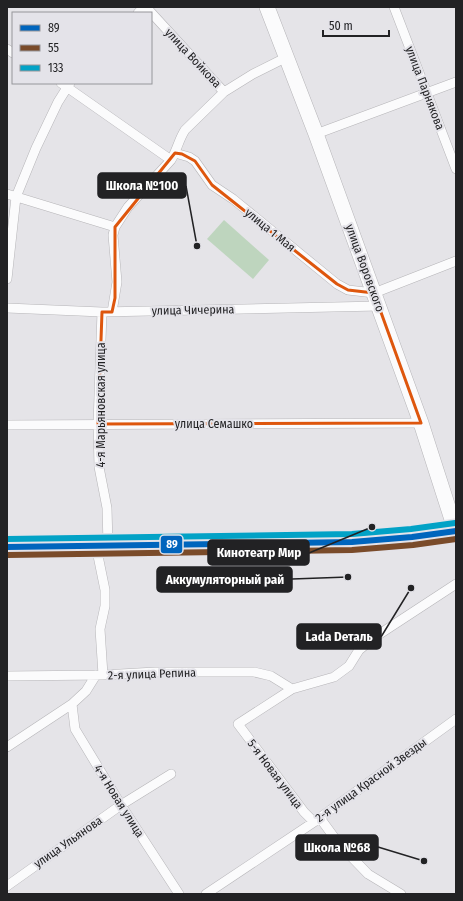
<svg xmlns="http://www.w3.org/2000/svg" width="463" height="901" font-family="'Fira Sans Condensed',sans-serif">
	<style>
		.green { fill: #bed5be }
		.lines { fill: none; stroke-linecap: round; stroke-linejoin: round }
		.minor-casing { stroke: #b6b5b8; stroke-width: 10 }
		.primary-casing { stroke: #b6b5b8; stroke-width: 16 }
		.minor { stroke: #fbfbfc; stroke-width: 9 }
		.primary { stroke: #fbfbfc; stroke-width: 15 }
		.bus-1-casing { stroke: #e4e3e9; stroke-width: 9 }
		.bus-2-casing { stroke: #e4e3e9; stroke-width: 9 }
		.bus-3-casing { stroke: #e4e3e9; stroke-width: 9 }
		.bus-1 { stroke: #0065bd; stroke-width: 6 }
		.bus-2 { stroke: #7a4b2a; stroke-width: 6 }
		.bus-3 { stroke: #02a2c6; stroke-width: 6 }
		.marked { fill: none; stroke: #de560d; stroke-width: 3; stroke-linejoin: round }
		.labels { text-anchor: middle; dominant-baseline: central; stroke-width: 4; stroke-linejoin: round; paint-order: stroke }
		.street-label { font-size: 12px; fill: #222224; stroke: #e4e3e9 }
		.leader { fill: none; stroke: #222224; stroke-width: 1.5 }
		.callout-dot { fill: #222224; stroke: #e4e3e9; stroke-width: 1.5 }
		.callout { fill: #222224; stroke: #222224; stroke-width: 1.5 }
		.callout-label { font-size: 13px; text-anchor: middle; font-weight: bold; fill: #fff }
		.line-badge { stroke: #e4e3e9; stroke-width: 1.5 }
		.badge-label { font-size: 11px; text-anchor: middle; font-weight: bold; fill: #fff }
	</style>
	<rect width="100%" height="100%" fill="#e5e4e8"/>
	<!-- green -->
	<path class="green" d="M224 220 269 260 253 279 207 239Z"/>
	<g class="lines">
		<defs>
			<path id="minor" d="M146 7 224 92
				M394 7 456 169
				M138 13 144 7
				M7 49 13 53
				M61 83 171 160
				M316 134 456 82
				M175 153 189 157 195 161 212 185 233 199 337 284 348 290 374 293 456 261
				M7 194 115 227
				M7 279 16 197 36 148 58 102 70 83
				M7 308 102 312 379 306
				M102 312 98 424 99 467 107 508 108 545
				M112 312 117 282 113 235 115 227 128 207 171 160C177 150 179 139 185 130L224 92 253 74 287 57
				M7 425 421 423
				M96 546 105 590V606L100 629 103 675
				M7 676 103 675 155 672H254L271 676 292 689
				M72 704 75 729 121 805 179 894
				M7 747 72 704 86 691 96 675
				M320 818 339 844 368 874 401 894
				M314 822 304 812 238 724 292 689 334 677 349 666 359 650 375 637 456 584
				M7 886 121 805 171 774
				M206 894 314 822 456 719"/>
			<path id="primary" d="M267 7 316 134 421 423 456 532
				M7 547 352 542 412 537 456 531"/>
		</defs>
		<!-- minor casing -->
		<use href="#minor" class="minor-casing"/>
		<!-- primary casing -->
		<use href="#primary" class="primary-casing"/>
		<!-- minor -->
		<use href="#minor" class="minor"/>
		<!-- primary -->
		<use href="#primary" class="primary"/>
		<defs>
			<path id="bus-1" d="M7 547 352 542 412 537 456 531"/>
			<path id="bus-2" d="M7 555 352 550 413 545 456 539"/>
			<path id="bus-3" d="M7 539 352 534 411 529 455 523"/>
		</defs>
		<!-- bus-1 casing -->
		<use href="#bus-1" class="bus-1-casing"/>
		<!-- bus-2 casing -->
		<use href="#bus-2" class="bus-2-casing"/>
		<!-- bus-3 casing -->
		<use href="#bus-3" class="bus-3-casing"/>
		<!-- bus-1 -->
		<use href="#bus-1" class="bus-1"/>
		<!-- bus-2 -->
		<use href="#bus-2" class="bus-2"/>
		<!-- bus-3 -->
		<use href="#bus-3" class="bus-3"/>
	</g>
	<!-- marked area -->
	<path class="marked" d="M175 153 182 154 195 161 212 185 337 284 348 290 374 293 421 423 98 424 102 312H112L115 298V227Z"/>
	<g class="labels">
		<!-- street labels -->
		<g class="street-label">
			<text transform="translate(193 58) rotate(47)">улица Войкова</text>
			<text transform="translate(425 88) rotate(69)">улица Парнякова</text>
			<text transform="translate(270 230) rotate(39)">улица 1 Мая</text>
			<text transform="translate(365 268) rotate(70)">улица Воровского</text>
			<text transform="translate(193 310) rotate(-1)">улица Чичерина</text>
			<text transform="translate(101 405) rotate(-90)">4-я Марьяновская улица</text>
			<text x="214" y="424">улица Семашко</text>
			<text transform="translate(152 674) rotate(-2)">2-я улица Репина</text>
			<text transform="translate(275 774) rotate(53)">5-я Новая улица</text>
			<text transform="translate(371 780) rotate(-36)">2-я улица Красной Звезды</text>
			<text transform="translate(119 801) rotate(58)">4-я Новая улица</text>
			<text transform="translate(68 842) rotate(-35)">улица Ульянова</text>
		</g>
	</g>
	<!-- callouts -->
	<path class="leader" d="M197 246L186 186M372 527L309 553M348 577L292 579M411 588L381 637M424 861L378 847"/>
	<g class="callout-dot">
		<circle cx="197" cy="246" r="4"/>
		<circle cx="372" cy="527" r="4"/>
		<circle cx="348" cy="577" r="4"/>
		<circle cx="411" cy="588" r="4"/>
		<circle cx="424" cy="861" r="4"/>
	</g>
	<g class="callout">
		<rect x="98" y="173" width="88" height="25" rx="4"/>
		<rect x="208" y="540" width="101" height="25" rx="4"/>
		<rect x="157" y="567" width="135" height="25" rx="4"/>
		<rect x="297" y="624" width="84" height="25" rx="4"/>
		<rect x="296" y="835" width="82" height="25" rx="4"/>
	</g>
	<g class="callout-label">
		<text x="142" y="190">Школа №100</text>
		<text x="259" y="557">Кинотеатр Мир</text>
		<text x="225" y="584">Аккумуляторный рай</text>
		<text x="339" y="641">Lada Dеталь</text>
		<text x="337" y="852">Школа №68</text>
	</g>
	<rect class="line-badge" x="160" y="535" width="23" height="19" rx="4" fill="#0065bd"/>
	<g class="badge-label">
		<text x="172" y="548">89</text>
	</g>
	<!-- border -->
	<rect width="463" height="901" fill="none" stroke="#222224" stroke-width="16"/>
	<!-- legend -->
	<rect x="12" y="12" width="140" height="72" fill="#e4e3e9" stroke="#96969a"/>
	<rect x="20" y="25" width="20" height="6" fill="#0065bd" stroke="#96969a"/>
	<text x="48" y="32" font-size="12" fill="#222224">89</text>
	<rect x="20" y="45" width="20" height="6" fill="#7a4b2a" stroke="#96969a"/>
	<text x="48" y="52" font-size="12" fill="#222224">55</text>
	<rect x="20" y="65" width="20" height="6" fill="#02a2c6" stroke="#96969a"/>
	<text x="48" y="72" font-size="12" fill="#222224">133</text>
	<!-- scale -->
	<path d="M323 30v6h66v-6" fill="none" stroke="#222224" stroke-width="2"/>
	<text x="329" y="30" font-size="12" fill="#222224" stroke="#e4e3e9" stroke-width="3" paint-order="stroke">50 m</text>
</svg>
